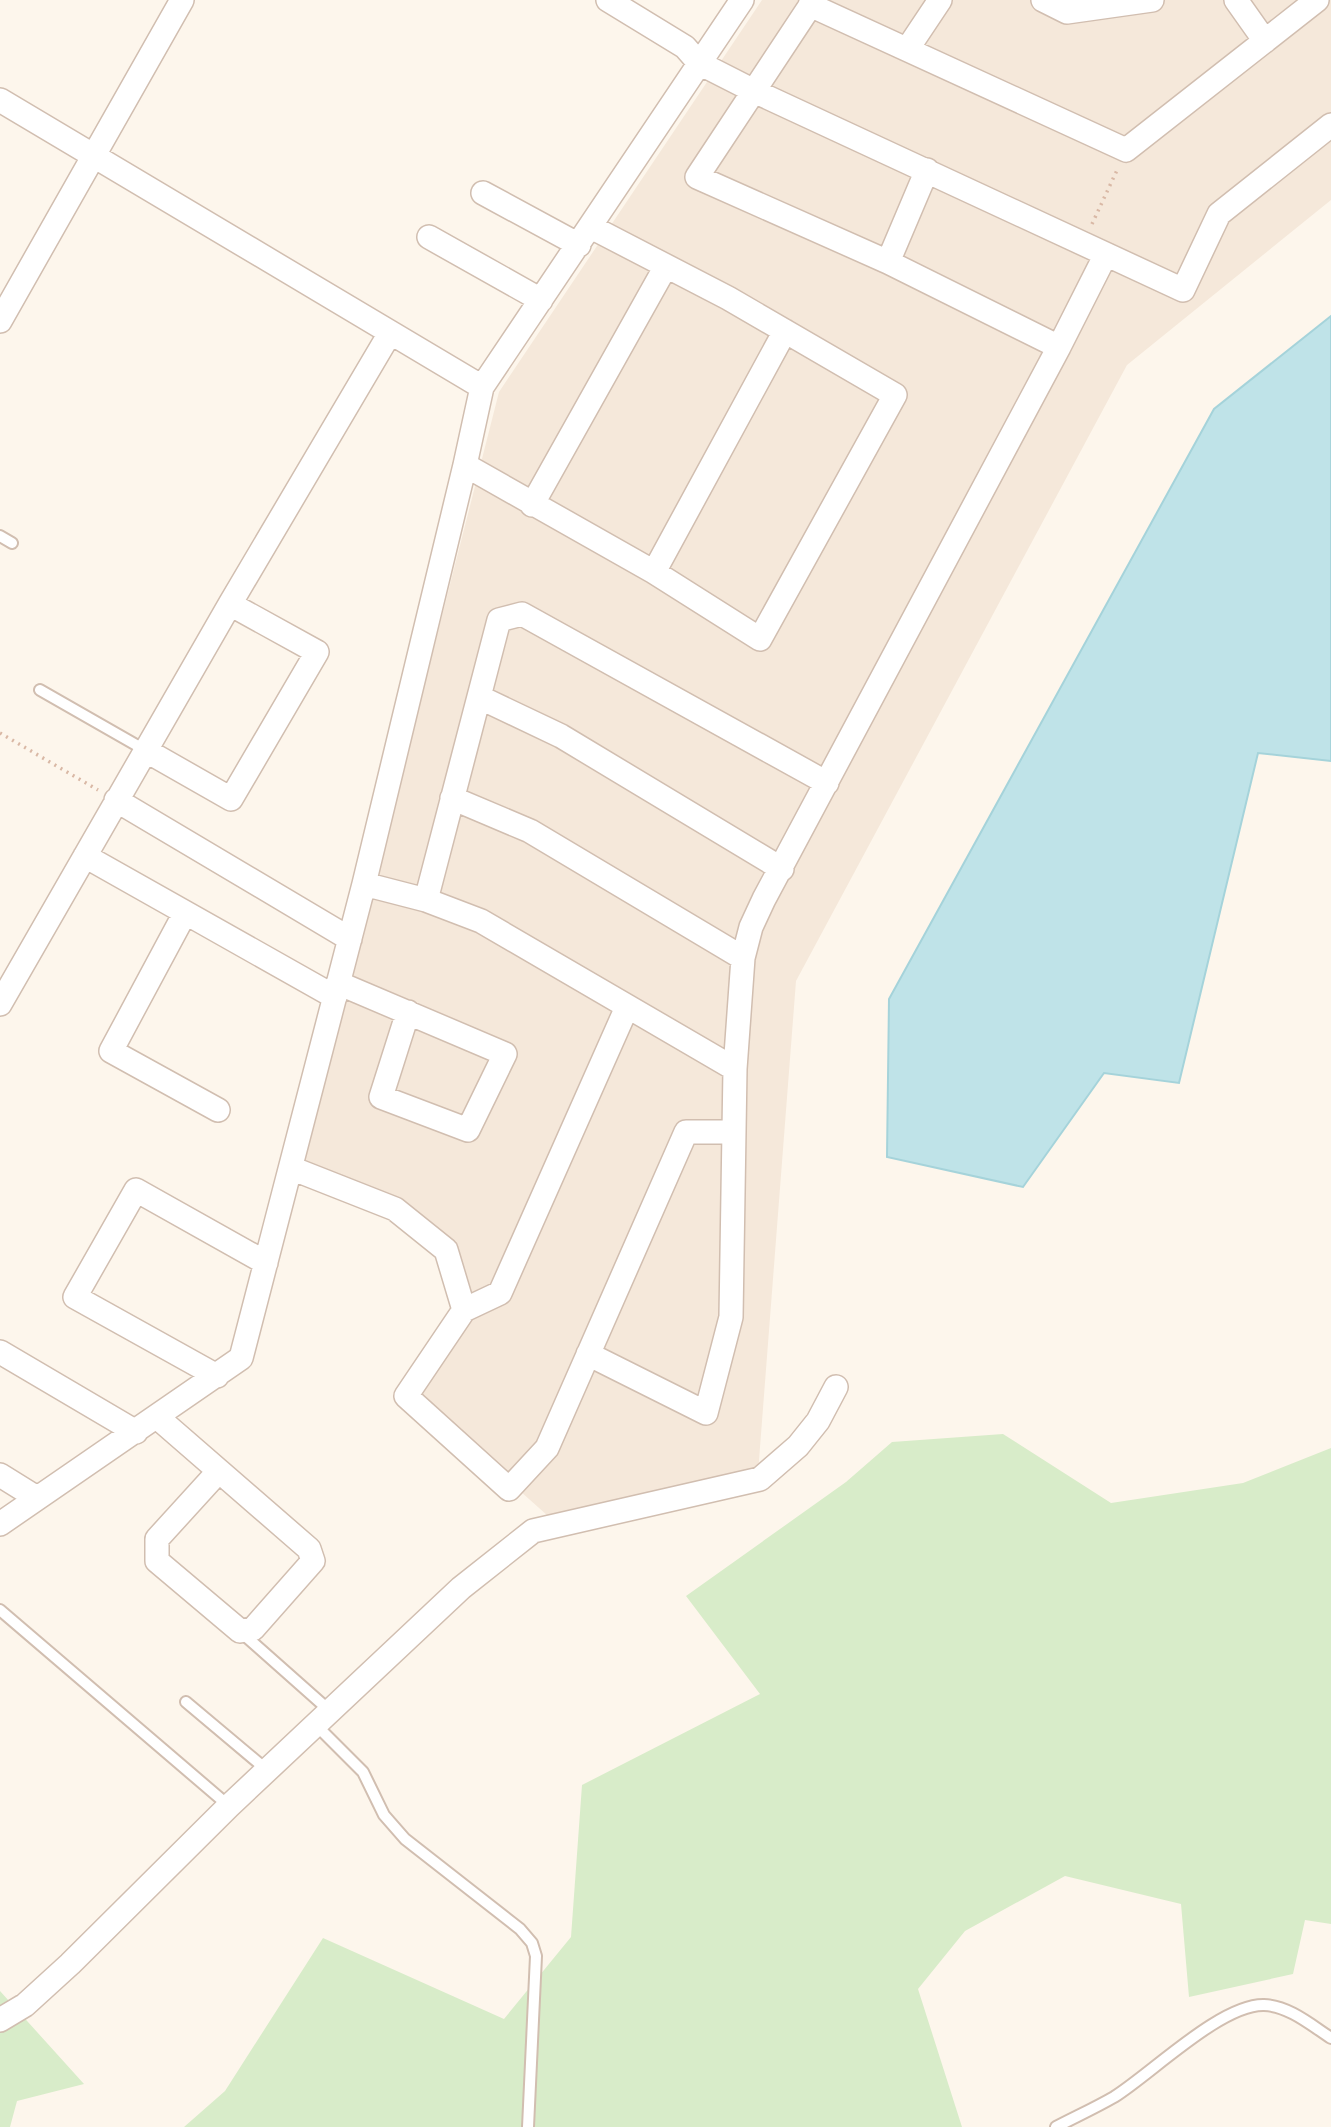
<svg xmlns="http://www.w3.org/2000/svg" width="1331" height="2127" font-family="Poppins,sans-serif">
	<style>
		.residential { fill: #f5e8da }
		.green { fill: #d8ecc9 }
		.water { fill: #bfe3e8; stroke: #a5d3da; stroke-width: 2 }
		.lines { fill: none; stroke-linecap: round; stroke-linejoin: round }
		.lane-casing { stroke: #d1beb0; stroke-width: 14 }
		.street-casing { stroke: #d1beb0; stroke-width: 26 }
		.path { stroke: #d9b8a5; stroke-width: 3.5; stroke-dasharray: 2 5; stroke-linecap: butt }
		.lane { stroke: #fff; stroke-width: 10 }
		.street { stroke: #fff; stroke-width: 23 }
	</style>
	<rect width="100%" height="100%" fill="#fdf6ec"/>
	<!-- residential -->
	<path class="residential" d="M762 0H1331V200L1127 365 796 981 758 1473 548 1516 422 1403 420 1390 474 1315 454 1245 303 1162 499 392Z"/>
	<!-- green -->
	<path class="green" d="M1003 1434 1111 1503 1243 1483 1331 1448V1924L1305 1920 1293 1974 1189 1997 1181 1904 1065 1876 965 1931 918 1989 962 2127H184L225 2091 323 1938 504 2019 571 1937 582 1785 760 1694 686 1596 846 1482 892 1442Z
		M0 1991 84 2084 17 2101 10 2127H0Z"/>
	<!-- water -->
	<path class="water" d="M1331 316V761L1258 753 1179 1083 1104 1073 1023 1187 887 1157 889 999 1214 409Z"/>
	<g class="lines">
		<defs>
			<path id="lane" d="M0 536 12 543
				M40 690 145 750
				M0 1610 229 1806
				M242 1633 330 1711
				M186 1702 267 1770
				M316 1725 363 1772 384 1815 405 1839 520 1929 532 1943 536 1956 528 2127
				M1056 2127C1075 2117 1095 2108 1114 2097 1151 2074 1221 2004 1264 2005 1289 2006 1311 2025 1331 2038"/>
			<path id="street" d="M608 0 685 47 699 63 754 91 1183 290 1219 214 1331 125
				M814 0 697 177 888 262 1059 347
				M1043 0 1067 12 1152 0
				M1236 0 1265 41
				M810 5 1126 150 1317 0
				M908 48 940 0
				M0 100 482 387
				M483 193 579 245
				M429 237 541 300
				M888 262 927 170
				M0 321 182 0
				M465 465 654 572 760 639 895 395 728 298 591 227
				M532 505 666 266
				M654 572 785 331
				M479 697 561 736 782 869
				M145 750 231 799 317 652 230 604
				M452 798 530 831 743 958
				M116 800 350 939
				M85 856 335 997
				M364 884 426 900 481 921 735 1069
				M426 900 499 620 522 614 827 783
				M185 913 111 1051 218 1110
				M338 983 505 1054 468 1130 381 1097 408 1012
				M0 1004 230 604 390 333
				M627 1007 500 1293 464 1310 406 1396 509 1489 547 1448 686 1132H733
				M291 1168 395 1209 446 1250 464 1310
				M0 1352 136 1432
				M588 1354 706 1413 731 1317 735 1069 743 958 751 927 764 899 1059 347 1105 256
				M217 1376 75 1297 136 1190 266 1263
				M157 1417 309 1549 313 1561 253 1629 240 1631 157 1561V1539L218 1472
				M0 1475 37 1498
				M0 1524 241 1358 364 884 465 465 482 387 742 0
				M0 2020 25 2005 70 1964 229 1806 461 1588 533 1531 760 1479 798 1446 818 1421 836 1387"/>
		</defs>
		<!-- lane casing -->
		<use href="#lane" class="lane-casing"/>
		<!-- street casing -->
		<use href="#street" class="street-casing"/>
		<!-- path -->
		<path class="path" d="M1092 224 1118 168
			M0 733 98 790"/>
		<!-- lane -->
		<use href="#lane" class="lane"/>
		<!-- street -->
		<use href="#street" class="street"/>
	</g>
</svg>
